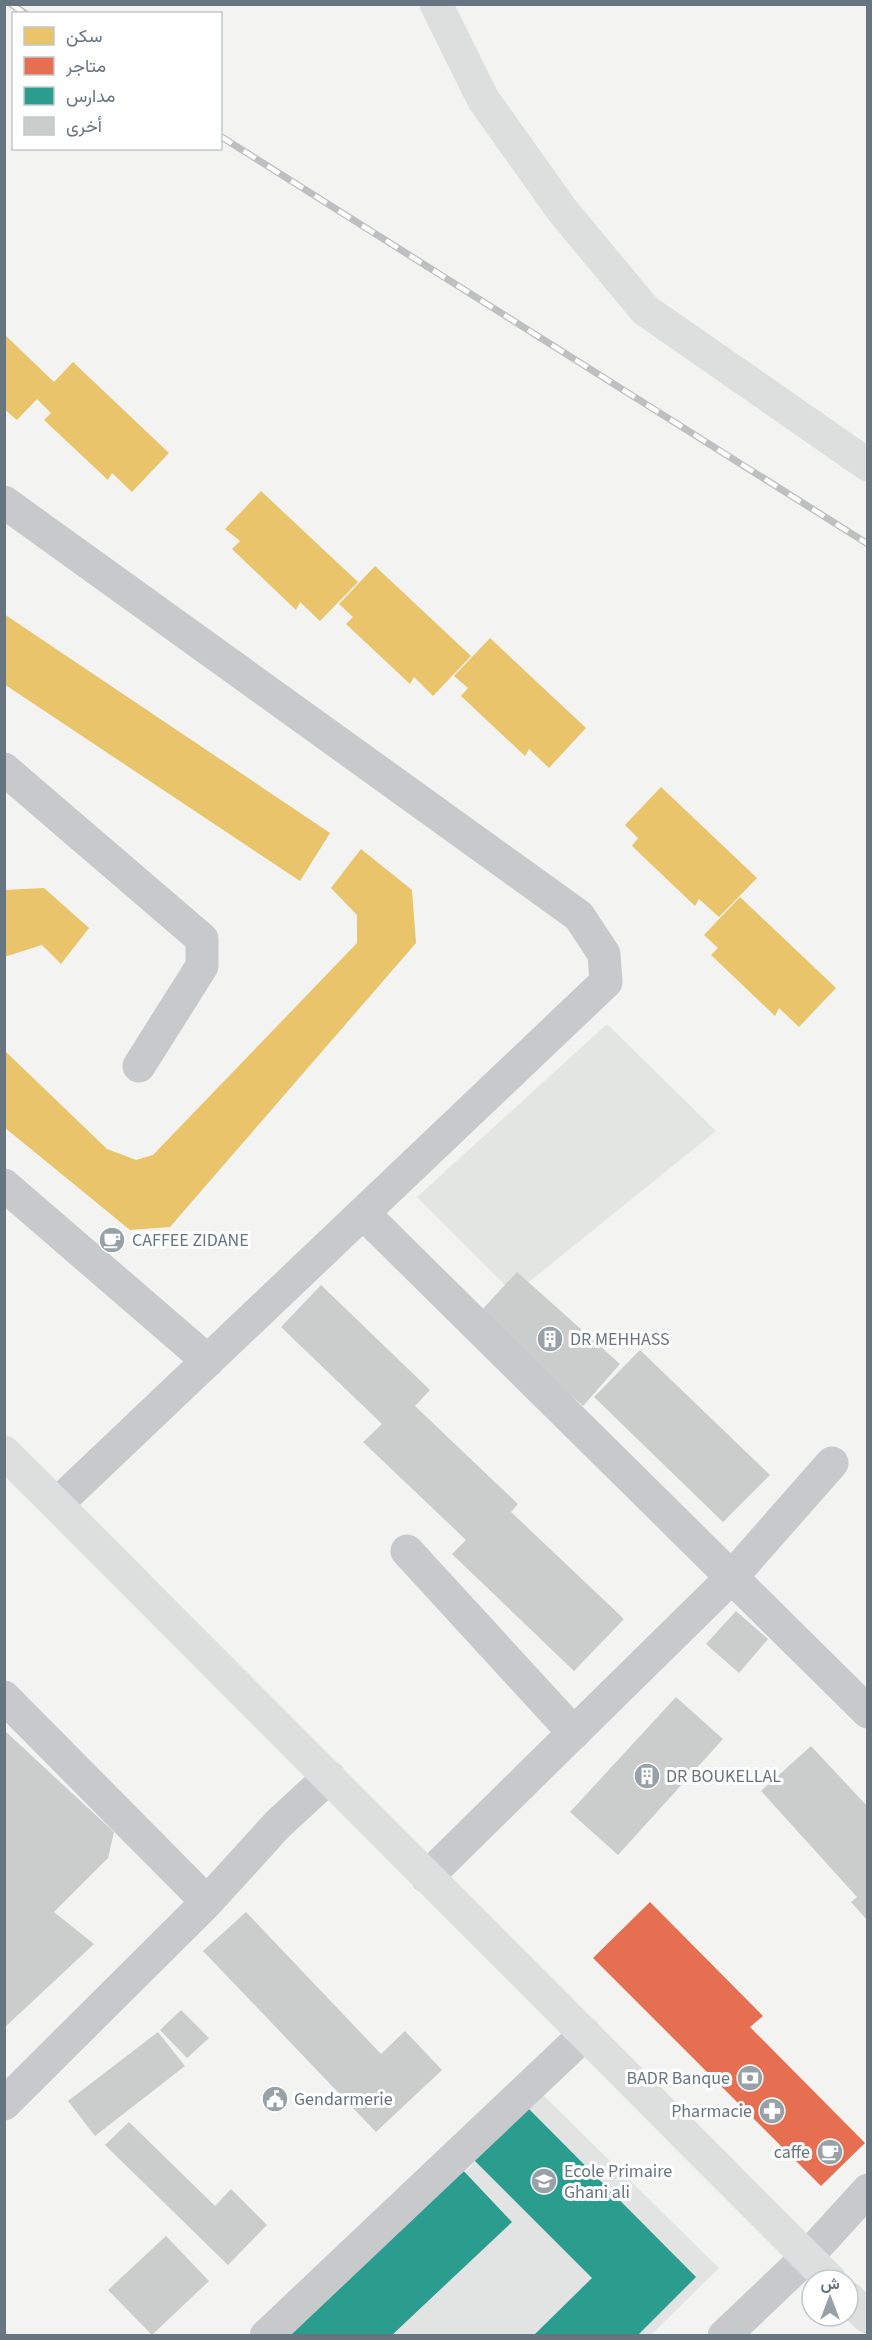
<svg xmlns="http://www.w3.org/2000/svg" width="872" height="2340" font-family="'Source Sans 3',Vazirmatn,sans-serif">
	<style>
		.built { fill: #e2e3e3 }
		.green { fill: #e3e6e0 }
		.homes { fill: #e9c46a }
		.shops { fill: #e76f51 }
		.schools { fill: #2a9d8f }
		.building { fill: #cbcccc }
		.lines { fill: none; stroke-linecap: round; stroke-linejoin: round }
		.minor { stroke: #c8c9ca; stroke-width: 33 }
		.major { stroke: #dddede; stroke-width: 33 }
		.rail-casing { stroke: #bebfc0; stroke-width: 7 }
		.rail { stroke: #fff; stroke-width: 4.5; stroke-dasharray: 14; stroke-linecap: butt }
		.labels { text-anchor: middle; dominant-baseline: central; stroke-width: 6; stroke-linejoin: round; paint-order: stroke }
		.poi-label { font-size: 18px; fill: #66757f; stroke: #fff; text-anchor: start }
	</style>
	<rect width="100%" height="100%" fill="#f3f3f2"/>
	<!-- built -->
	<path class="built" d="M542 2094 719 2268 651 2335 305 2336Z"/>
	<!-- green -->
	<path class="green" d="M607 1024 716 1131 514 1294 417 1197Z"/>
	<!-- homes -->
	<path class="homes" d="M4 334 54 382 73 362 169 453 132 492 112 473 108 480 44 420 51 413 37 399 17 420 4 409Z
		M261 491 358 582 320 621 300 602 296 610 232 549 240 541 225 529Z
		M375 566 471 656 433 696 414 677 410 684 346 624 353 617 339 604Z
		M4 614 330 833 300 881 4 684Z
		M490 638 586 728 549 768 529 749 525 756 461 696 468 688 454 676Z
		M661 787 757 878 719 917 699 899 695 906 632 846 638 838 625 825Z
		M361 849 412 890 416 943 170 1227 130 1230 4 1127V1050L107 1149 136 1160 153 1155 357 943V915L331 888Z
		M44 888 89 928 61 964 42 945 4 957V890Z
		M740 897 836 988 799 1027 779 1008 775 1016 711 955 718 948 704 935Z"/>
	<!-- shops -->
	<path class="shops" d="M650 1902 763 2016 750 2027 865 2143 821 2186 593 1958Z"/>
	<!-- schools -->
	<path class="schools" d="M521 2101 696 2277 637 2336H533L592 2278 468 2154Z
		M459 2166 512 2222 391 2336H279Z"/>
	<!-- building -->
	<path class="building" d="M517 1272 620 1364 583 1406 479 1313Z
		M321 1285 430 1390 415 1406 518 1504 511 1512 624 1619 574 1671 452 1554 466 1540 363 1442 382 1424 281 1327Z
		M640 1350 770 1475 723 1522 594 1397Z
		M736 1611 768 1639 739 1673 706 1644Z
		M676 1697 723 1739 618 1855 570 1812Z
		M4 1730 114 1832 108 1858 54 1912 94 1944 4 2028Z
		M811 1746 868 1807V1921L851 1902 857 1897 761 1791Z
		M246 1912 381 2054 405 2031 442 2070 376 2132 203 1951Z
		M181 2010 209 2038 187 2058 160 2030Z
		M158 2032 185 2066 95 2136 68 2101Z
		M129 2122 215 2206 231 2189 267 2225 228 2265 105 2145Z
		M166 2236 209 2281 152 2335 108 2290Z"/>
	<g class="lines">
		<!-- minor -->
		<path class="minor" d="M4 502 579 916 604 954 606 982 57 1504
			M4 769 202 939V966L139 1066
			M4 1185 208 1361
			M364 1214 868 1712
			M407 1551 574 1733
			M4 1697 207 1902 278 1824 329 1777
			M427 1877 730 1579 832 1463
			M4 2104 207 1902
			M266 2336 585 2034
			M724 2336 807 2257 868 2190"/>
		<!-- major -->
		<path class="major" d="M436 4 483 99 562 210 645 310 868 465
			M4 1452 830 2280
			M848 2298 868 2317"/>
		<defs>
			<path id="rail" d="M11 4 26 14
				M220 136 868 544"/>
		</defs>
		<!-- rail casing -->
		<use href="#rail" class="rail-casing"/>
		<!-- rail -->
		<use href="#rail" class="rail"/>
	</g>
	<!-- icons -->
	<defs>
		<symbol id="cafe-disc" viewBox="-11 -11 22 22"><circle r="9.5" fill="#97a1a7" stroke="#fff"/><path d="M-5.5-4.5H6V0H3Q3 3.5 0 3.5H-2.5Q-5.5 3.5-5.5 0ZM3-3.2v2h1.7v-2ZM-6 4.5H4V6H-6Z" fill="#fff"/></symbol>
		<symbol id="building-disc" viewBox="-11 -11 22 22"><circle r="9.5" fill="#97a1a7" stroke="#fff"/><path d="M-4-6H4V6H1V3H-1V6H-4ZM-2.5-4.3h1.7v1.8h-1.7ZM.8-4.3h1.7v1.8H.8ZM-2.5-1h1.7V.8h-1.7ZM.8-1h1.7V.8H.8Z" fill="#fff"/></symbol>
		<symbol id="bank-disc" viewBox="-11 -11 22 22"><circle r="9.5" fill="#97a1a7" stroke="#fff"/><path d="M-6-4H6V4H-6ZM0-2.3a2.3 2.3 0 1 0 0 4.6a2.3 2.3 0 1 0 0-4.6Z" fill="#fff"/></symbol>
		<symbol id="civic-disc" viewBox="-11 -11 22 22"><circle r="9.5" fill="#97a1a7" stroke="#fff"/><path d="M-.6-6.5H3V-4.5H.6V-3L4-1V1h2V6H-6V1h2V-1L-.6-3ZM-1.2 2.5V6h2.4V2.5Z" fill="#fff"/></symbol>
		<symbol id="pharmacy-disc" viewBox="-11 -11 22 22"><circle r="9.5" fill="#97a1a7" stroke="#fff"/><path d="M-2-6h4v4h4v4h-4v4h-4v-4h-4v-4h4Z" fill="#fff"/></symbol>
		<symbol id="school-disc" viewBox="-11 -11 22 22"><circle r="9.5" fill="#97a1a7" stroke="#fff"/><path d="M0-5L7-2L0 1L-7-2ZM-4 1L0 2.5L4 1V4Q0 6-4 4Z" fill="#fff"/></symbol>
	</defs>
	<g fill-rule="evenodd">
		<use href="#cafe-disc" x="97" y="1225" width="30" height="30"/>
		<use href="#building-disc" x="535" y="1324" width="30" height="30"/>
		<use href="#building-disc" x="632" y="1761" width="30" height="30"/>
		<use href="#bank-disc" x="735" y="2063" width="30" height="30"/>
		<use href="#civic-disc" x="260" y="2084" width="30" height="30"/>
		<use href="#pharmacy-disc" x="757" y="2096" width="30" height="30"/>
		<use href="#cafe-disc" x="815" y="2137" width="30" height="30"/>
		<use href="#school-disc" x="529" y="2166" width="30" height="30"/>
	</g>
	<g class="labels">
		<!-- poi labels -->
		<g class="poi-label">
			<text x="132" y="1240">CAFFEE ZIDANE</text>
			<text x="570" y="1339">DR MEHHASS</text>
			<text x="666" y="1776">DR BOUKELLAL</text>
			<text x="730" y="2078" text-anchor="end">BADR Banque</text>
			<text x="294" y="2099">Gendarmerie</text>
			<text x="752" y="2111" text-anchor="end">Pharmacie</text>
			<text x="810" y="2152" text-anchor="end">caffe</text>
			<text x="564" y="2171">Ecole Primaire<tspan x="564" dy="21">Ghani ali</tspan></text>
		</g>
	</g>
	<!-- border -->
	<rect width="872" height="2340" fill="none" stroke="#66757f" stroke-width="12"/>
	<!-- legend -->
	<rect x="12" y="12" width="210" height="138" fill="#ffffff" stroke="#c2c8cc" stroke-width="1.5"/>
	<rect x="24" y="27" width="30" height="18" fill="#e9c46a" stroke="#c2c8cc" stroke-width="1.5"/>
	<text x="66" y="42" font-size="18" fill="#66757f">سكن</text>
	<rect x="24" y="57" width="30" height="18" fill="#e76f51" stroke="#c2c8cc" stroke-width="1.5"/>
	<text x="66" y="72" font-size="18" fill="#66757f">متاجر</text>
	<rect x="24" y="87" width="30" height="18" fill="#2a9d8f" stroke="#c2c8cc" stroke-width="1.5"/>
	<text x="66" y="102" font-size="18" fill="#66757f">مدارس</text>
	<rect x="24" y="117" width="30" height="18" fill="#cbcccc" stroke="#c2c8cc" stroke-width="1.5"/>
	<text x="66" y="132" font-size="18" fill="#66757f">أخرى</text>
	<!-- north arrow -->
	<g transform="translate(830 2298)"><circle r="28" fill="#ffffff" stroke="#c2c8cc" stroke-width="1.5"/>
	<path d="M0-4.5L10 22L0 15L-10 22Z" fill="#97a1a7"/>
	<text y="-9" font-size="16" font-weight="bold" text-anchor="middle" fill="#66757f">ش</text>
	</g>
</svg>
